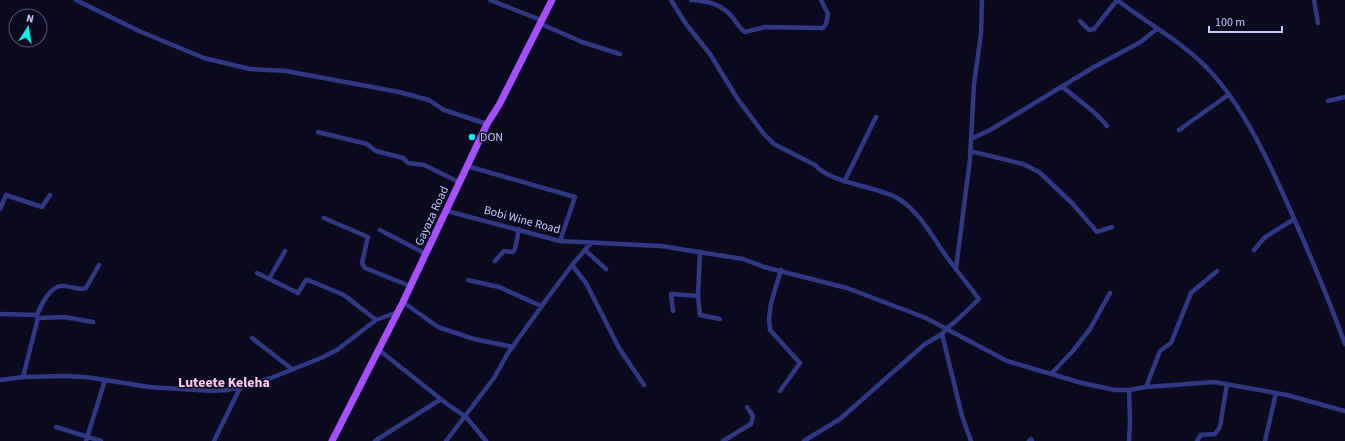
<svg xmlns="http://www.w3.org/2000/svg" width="1345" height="441" font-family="'Source Sans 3',sans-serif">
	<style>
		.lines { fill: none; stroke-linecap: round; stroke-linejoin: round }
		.street { stroke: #303884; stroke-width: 4.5 }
		.primary { stroke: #a64fff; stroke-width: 7 }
		.poi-dot { fill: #00f3eb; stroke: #0b0a1f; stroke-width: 1.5 }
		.labels { text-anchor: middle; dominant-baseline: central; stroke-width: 3; stroke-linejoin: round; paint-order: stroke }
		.poi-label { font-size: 12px; fill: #c8c9ff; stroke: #0b0a1f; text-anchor: start }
		.street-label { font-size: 12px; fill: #c8c9ff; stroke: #0b0a1f }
		.quarter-label { font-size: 14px; font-weight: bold; fill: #ffcaf3; stroke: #0b0a1f }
	</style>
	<rect width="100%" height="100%" fill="#0b0a1f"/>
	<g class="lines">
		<!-- street -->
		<path class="street" d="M76 0 139 31 204 58 250 69 286 71 399 92 429 100 444 110 487 124
			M490 0 541 20
			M671 0 686 24 710 54 737 98 763 133 774 144 815 165C833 185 876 185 899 199 921 213 934 240 949 260 959 273 969 286 979 299L955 322 947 328 942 334 925 344 840 419 804 441
			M691 0C708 1 722 4 733 18 737 23 740 29 745 32L765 27 823 28 826 24 828 14 821 0
			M1117 0C1147 23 1181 41 1207 68 1244 106 1271 166 1292 214 1311 257 1329 300 1345 344
			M1314 0 1318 23
			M1080 21 1089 30 1094 29 1117 0
			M539 23 582 42 620 54
			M1062 86C1077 100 1095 110 1107 126
			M1328 101 1345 97
			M1179 130 1228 95
			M318 132 367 144 376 151 403 158 408 163 424 165 459 182
			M971 139 992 129 1094 67 1139 43 1157 29
			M970 151 1023 164 1039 172 1072 203 1097 232 1112 227
			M467 166 575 197 560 241
			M845 180 876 117
			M0 209 6 195 42 207 50 195
			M447 211 560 241 661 246 743 259 764 267 847 288 926 318 1007 361 1082 383 1115 390H1129L1146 387 1214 382 1287 395 1345 411
			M324 218 368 237 362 263 365 268 410 286
			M380 230 426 254
			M585 250 606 269
			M1254 250 1264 238 1294 219
			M495 261 504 251 513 252 515 249 519 229
			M572 265 586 283 619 348 644 385
			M956 269 970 159 974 84 981 34 982 0
			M257 273 298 293 306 280H308L344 295 376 320
			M269 279 285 251
			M468 280 499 287 541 306
			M698 296 700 315 720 319
			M403 302 438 327 474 339 513 347
			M673 311 671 294 698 296 700 252
			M0 314 37 315
			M38 318 64 317 93 322
			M942 334 962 416 971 441
			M252 338 292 369
			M379 350 447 404 466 417 486 441
			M1051 374 1072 352 1090 329 1110 293
			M23 377 38 318 37 315C41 306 49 287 61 286 70 285 77 291 86 288L99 265
			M0 380 23 377 64 376 86 377 149 387 212 391 228 390 271 378 321 358 337 350 376 320 398 312
			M1146 387 1160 351 1171 343 1191 293 1217 271
			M780 391 800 363 770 330 769 318 771 303 781 270
			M56 427 101 441
			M86 441 105 380
			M214 441 241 386
			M375 441 441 399
			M446 441 494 378 508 353 549 296 572 265 591 243
			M723 441 751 424 753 416 747 407
			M1029 441 1031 439 1032 441
			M1129 441 1130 422 1129 390
			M1197 441 1201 435 1215 434 1220 427 1227 384
			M1265 441 1276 393"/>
		<!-- primary -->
		<path class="primary" d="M332 441 403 302 487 124 499 105 552 0"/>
	</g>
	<!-- markers -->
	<circle class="poi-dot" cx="472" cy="137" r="4"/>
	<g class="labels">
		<!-- poi labels -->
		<g class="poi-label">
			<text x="480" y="137">DON</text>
		</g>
		<!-- street labels -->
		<g class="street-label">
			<text transform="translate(432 216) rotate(-65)">Gayaza Road</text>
			<text transform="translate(522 220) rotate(15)">Bobi Wine Road</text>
		</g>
		<!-- quarter labels -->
		<g class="quarter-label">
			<text x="224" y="383">Luteete Keleha</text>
		</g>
	</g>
	<!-- north arrow -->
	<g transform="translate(28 28) rotate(12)"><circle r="19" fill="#0b0a1f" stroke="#575679"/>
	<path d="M0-3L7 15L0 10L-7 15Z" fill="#00f3eb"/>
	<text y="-6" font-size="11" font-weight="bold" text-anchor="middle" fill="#c8c9ff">N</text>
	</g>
	<!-- scale -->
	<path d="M1209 26v6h73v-6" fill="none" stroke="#c8c9ff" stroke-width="2"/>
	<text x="1215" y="26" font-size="12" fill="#c8c9ff" stroke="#0b0a1f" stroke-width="3" paint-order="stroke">100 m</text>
</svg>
